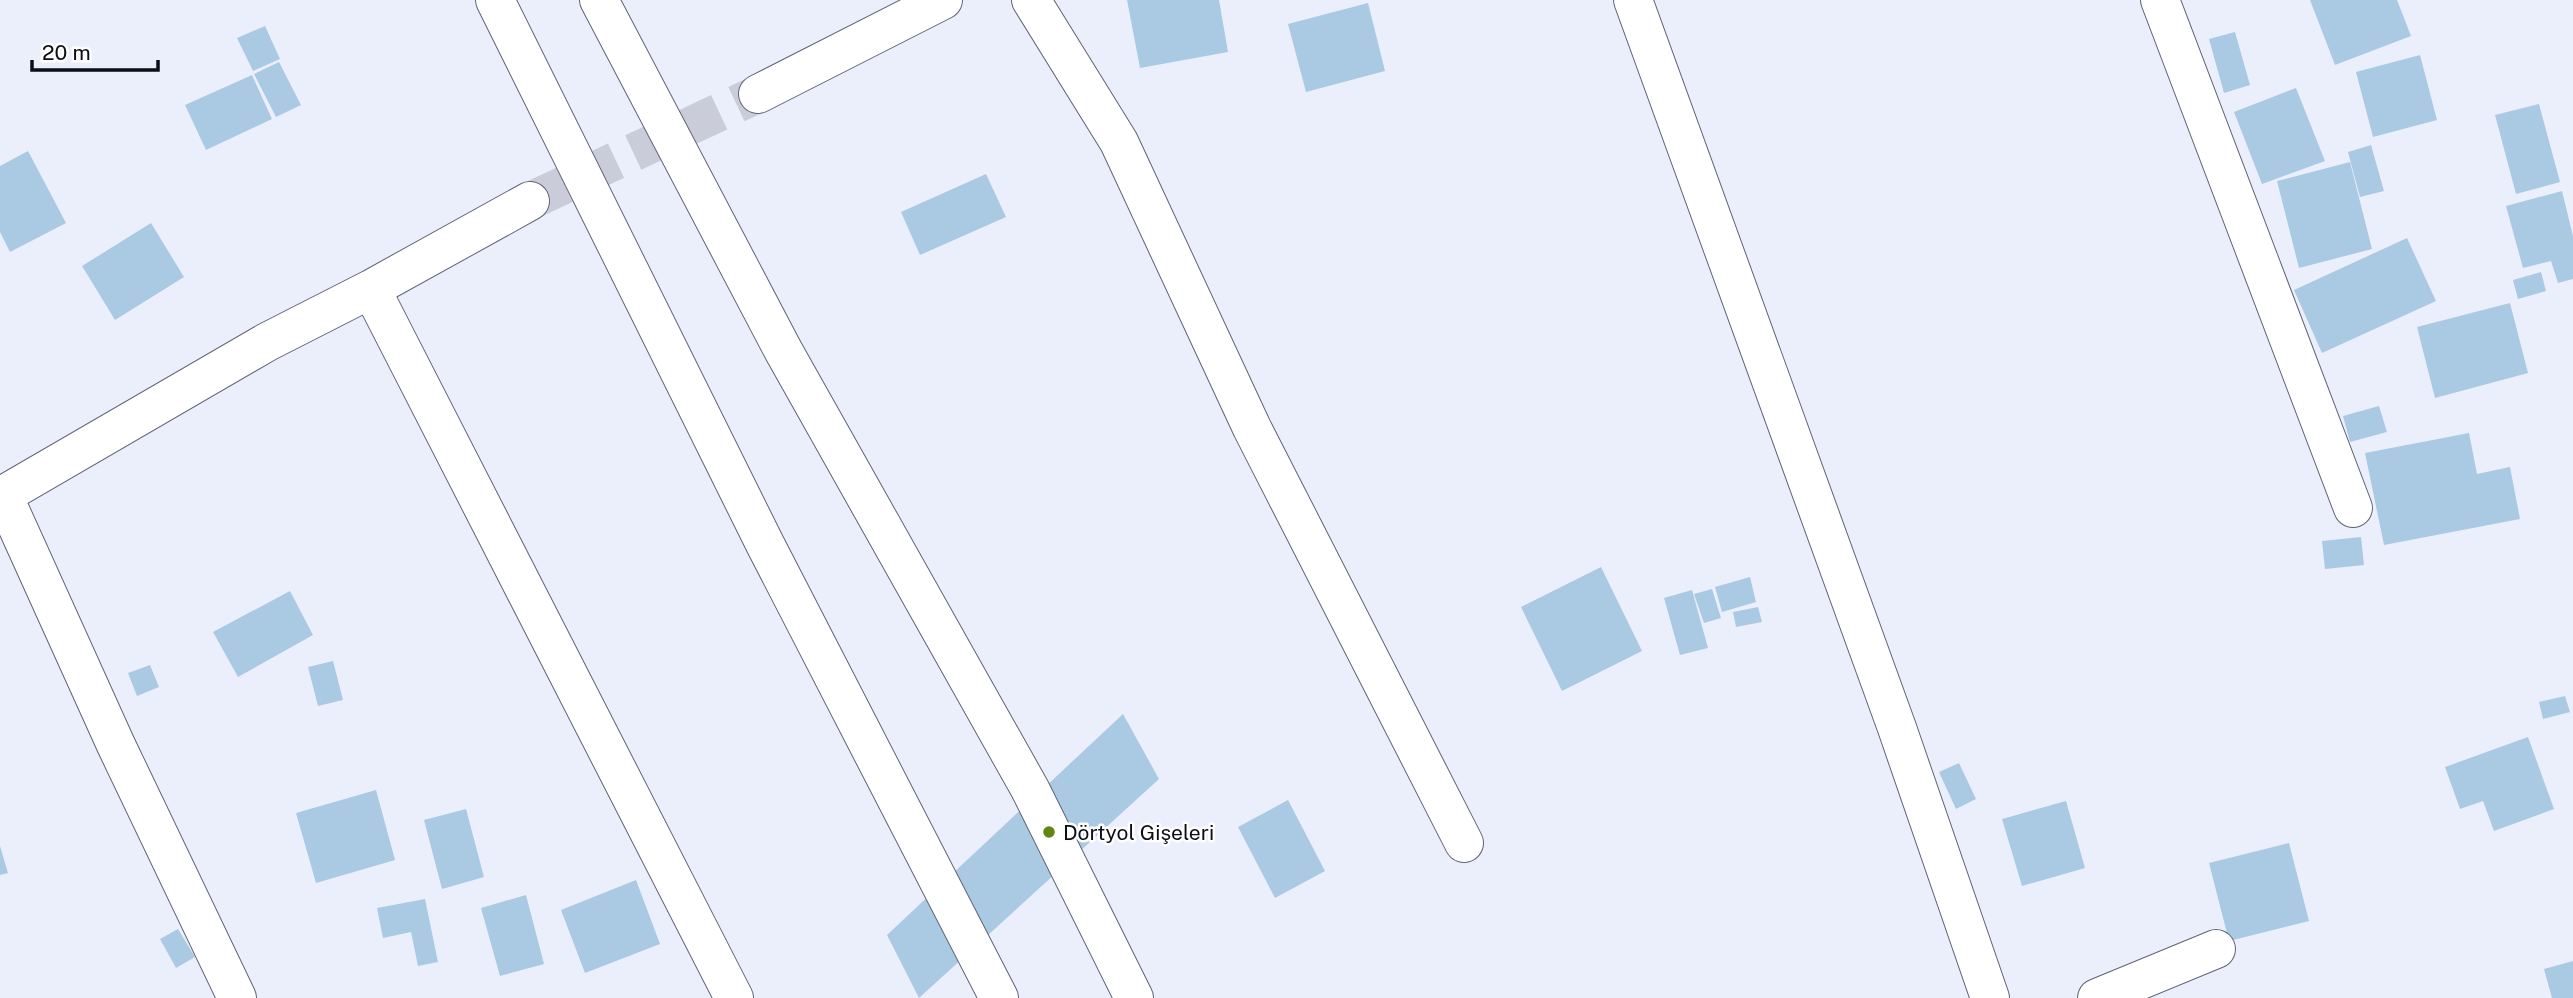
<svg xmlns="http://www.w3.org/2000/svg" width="2573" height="998" font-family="'Public Sans',sans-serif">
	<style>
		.building { fill: #aac9e2 }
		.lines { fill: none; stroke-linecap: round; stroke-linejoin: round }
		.minor-tunnel { stroke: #cacdd9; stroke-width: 38; stroke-dasharray: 38 19; stroke-linecap: butt }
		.minor-casing { stroke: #5f6476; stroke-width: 40 }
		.motorway-casing { stroke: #5f6476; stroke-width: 40 }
		.minor { stroke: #fff; stroke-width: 38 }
		.motorway { stroke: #fff; stroke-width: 38 }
		.poi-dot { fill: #5f860e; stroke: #fdfdfd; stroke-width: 2.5 }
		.labels { text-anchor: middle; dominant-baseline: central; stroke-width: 5; stroke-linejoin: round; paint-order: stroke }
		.poi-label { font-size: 21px; fill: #0c0e15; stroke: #fdfdfd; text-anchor: start }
	</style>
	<rect width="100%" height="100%" fill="#ebeffc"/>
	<!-- building -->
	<path class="building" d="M1127 0H1219L1228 52 1140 68Z
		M2310 0H2397L2411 36 2335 65Z
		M1368 3 1385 71 1306 92 1288 24Z
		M265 26 280 59 253 71 237 38Z
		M2235 32 2250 85 2224 93 2209 39Z
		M2420 55 2437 120 2373 137 2356 72Z
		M279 62 301 105 276 117 254 74Z
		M252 75 272 119 206 150 185 105Z
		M2296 88 2325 161 2262 184 2234 112Z
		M2539 104 2560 182 2516 194 2495 115Z
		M2371 145 2384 191 2360 197 2348 152Z
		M28 151 66 223 10 252 0 232V166Z
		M2350 162 2372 249 2299 268 2277 181Z
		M986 174 1006 217 920 255 901 212Z
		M2562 191 2573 236V279L2558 283 2551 261 2523 268 2506 206Z
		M151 223 184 277 115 320 82 266Z
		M2407 238 2436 301 2322 353 2294 290Z
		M2541 272 2546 291 2518 299 2513 280Z
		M2510 303 2528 373 2435 398 2417 327Z
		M2379 406 2387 432 2350 442 2343 416Z
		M2469 433 2477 474 2510 467 2520 519 2384 545 2365 453Z
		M2361 537 2364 565 2325 569 2322 541Z
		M1601 567 1642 651 1562 691 1521 607Z
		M1750 577 1756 602 1722 612 1715 587Z
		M1712 589 1721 618 1704 623 1694 594Z
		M1692 590 1708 648 1680 655 1664 598Z
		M290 591 313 635 238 677 213 632Z
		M1758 607 1762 622 1736 627 1733 612Z
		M333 661 343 700 318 706 308 667Z
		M150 665 159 687 137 696 128 673Z
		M2565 696 2570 712 2543 719 2539 702Z
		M1123 714 1159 779 919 998 887 935Z
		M2528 737 2554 809 2494 831 2483 801 2460 809 2445 767Z
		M1959 763 1976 799 1956 809 1939 772Z
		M376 790 395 860 316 883 296 813Z
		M1288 800 1325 871 1275 898 1238 827Z
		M2066 801 2085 868 2022 886 2002 819Z
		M466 809 484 877 442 889 424 820Z
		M2289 843 2309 921 2229 941 2209 863Z
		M0 846 8 873 0 875Z
		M636 880 660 944 585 973 561 910Z
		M526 895 544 964 500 976 481 908Z
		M425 899 438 962 418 966 411 932 383 938 377 908Z
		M178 929 195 957 176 968 160 939Z
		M2573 961V998H2552L2544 969Z"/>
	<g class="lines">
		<!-- minor-tunnel -->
		<path class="minor-tunnel" d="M530 201 758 94"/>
		<defs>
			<path id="minor" d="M1031 0 1119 142 1252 428 1464 843
				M1633 0 1897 728 1990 998
				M2160 0 2353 508
				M758 94 943 0
				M371 289 734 998
				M3 495 116 745 237 998
				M0 497 267 342 371 289 530 201
				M2097 998 2216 949"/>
			<path id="motorway" d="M495 0 765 544 999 998
				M599 0 783 350 1030 789 1134 998"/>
		</defs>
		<!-- minor casing -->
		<use href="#minor" class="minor-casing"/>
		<!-- motorway casing -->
		<use href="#motorway" class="motorway-casing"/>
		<!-- minor -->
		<use href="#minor" class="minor"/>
		<!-- motorway -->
		<use href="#motorway" class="motorway"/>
	</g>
	<!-- markers -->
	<circle class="poi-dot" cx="1049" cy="832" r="7"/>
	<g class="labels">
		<!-- poi labels -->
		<g class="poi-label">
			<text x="1063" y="832">Dörtyol Gişeleri</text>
		</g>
	</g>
	<!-- scale -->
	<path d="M32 60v10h126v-10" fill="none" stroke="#0c0e15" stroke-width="3.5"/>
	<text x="42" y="60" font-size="21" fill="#0c0e15" stroke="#fdfdfd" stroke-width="5" paint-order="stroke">20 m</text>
</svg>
